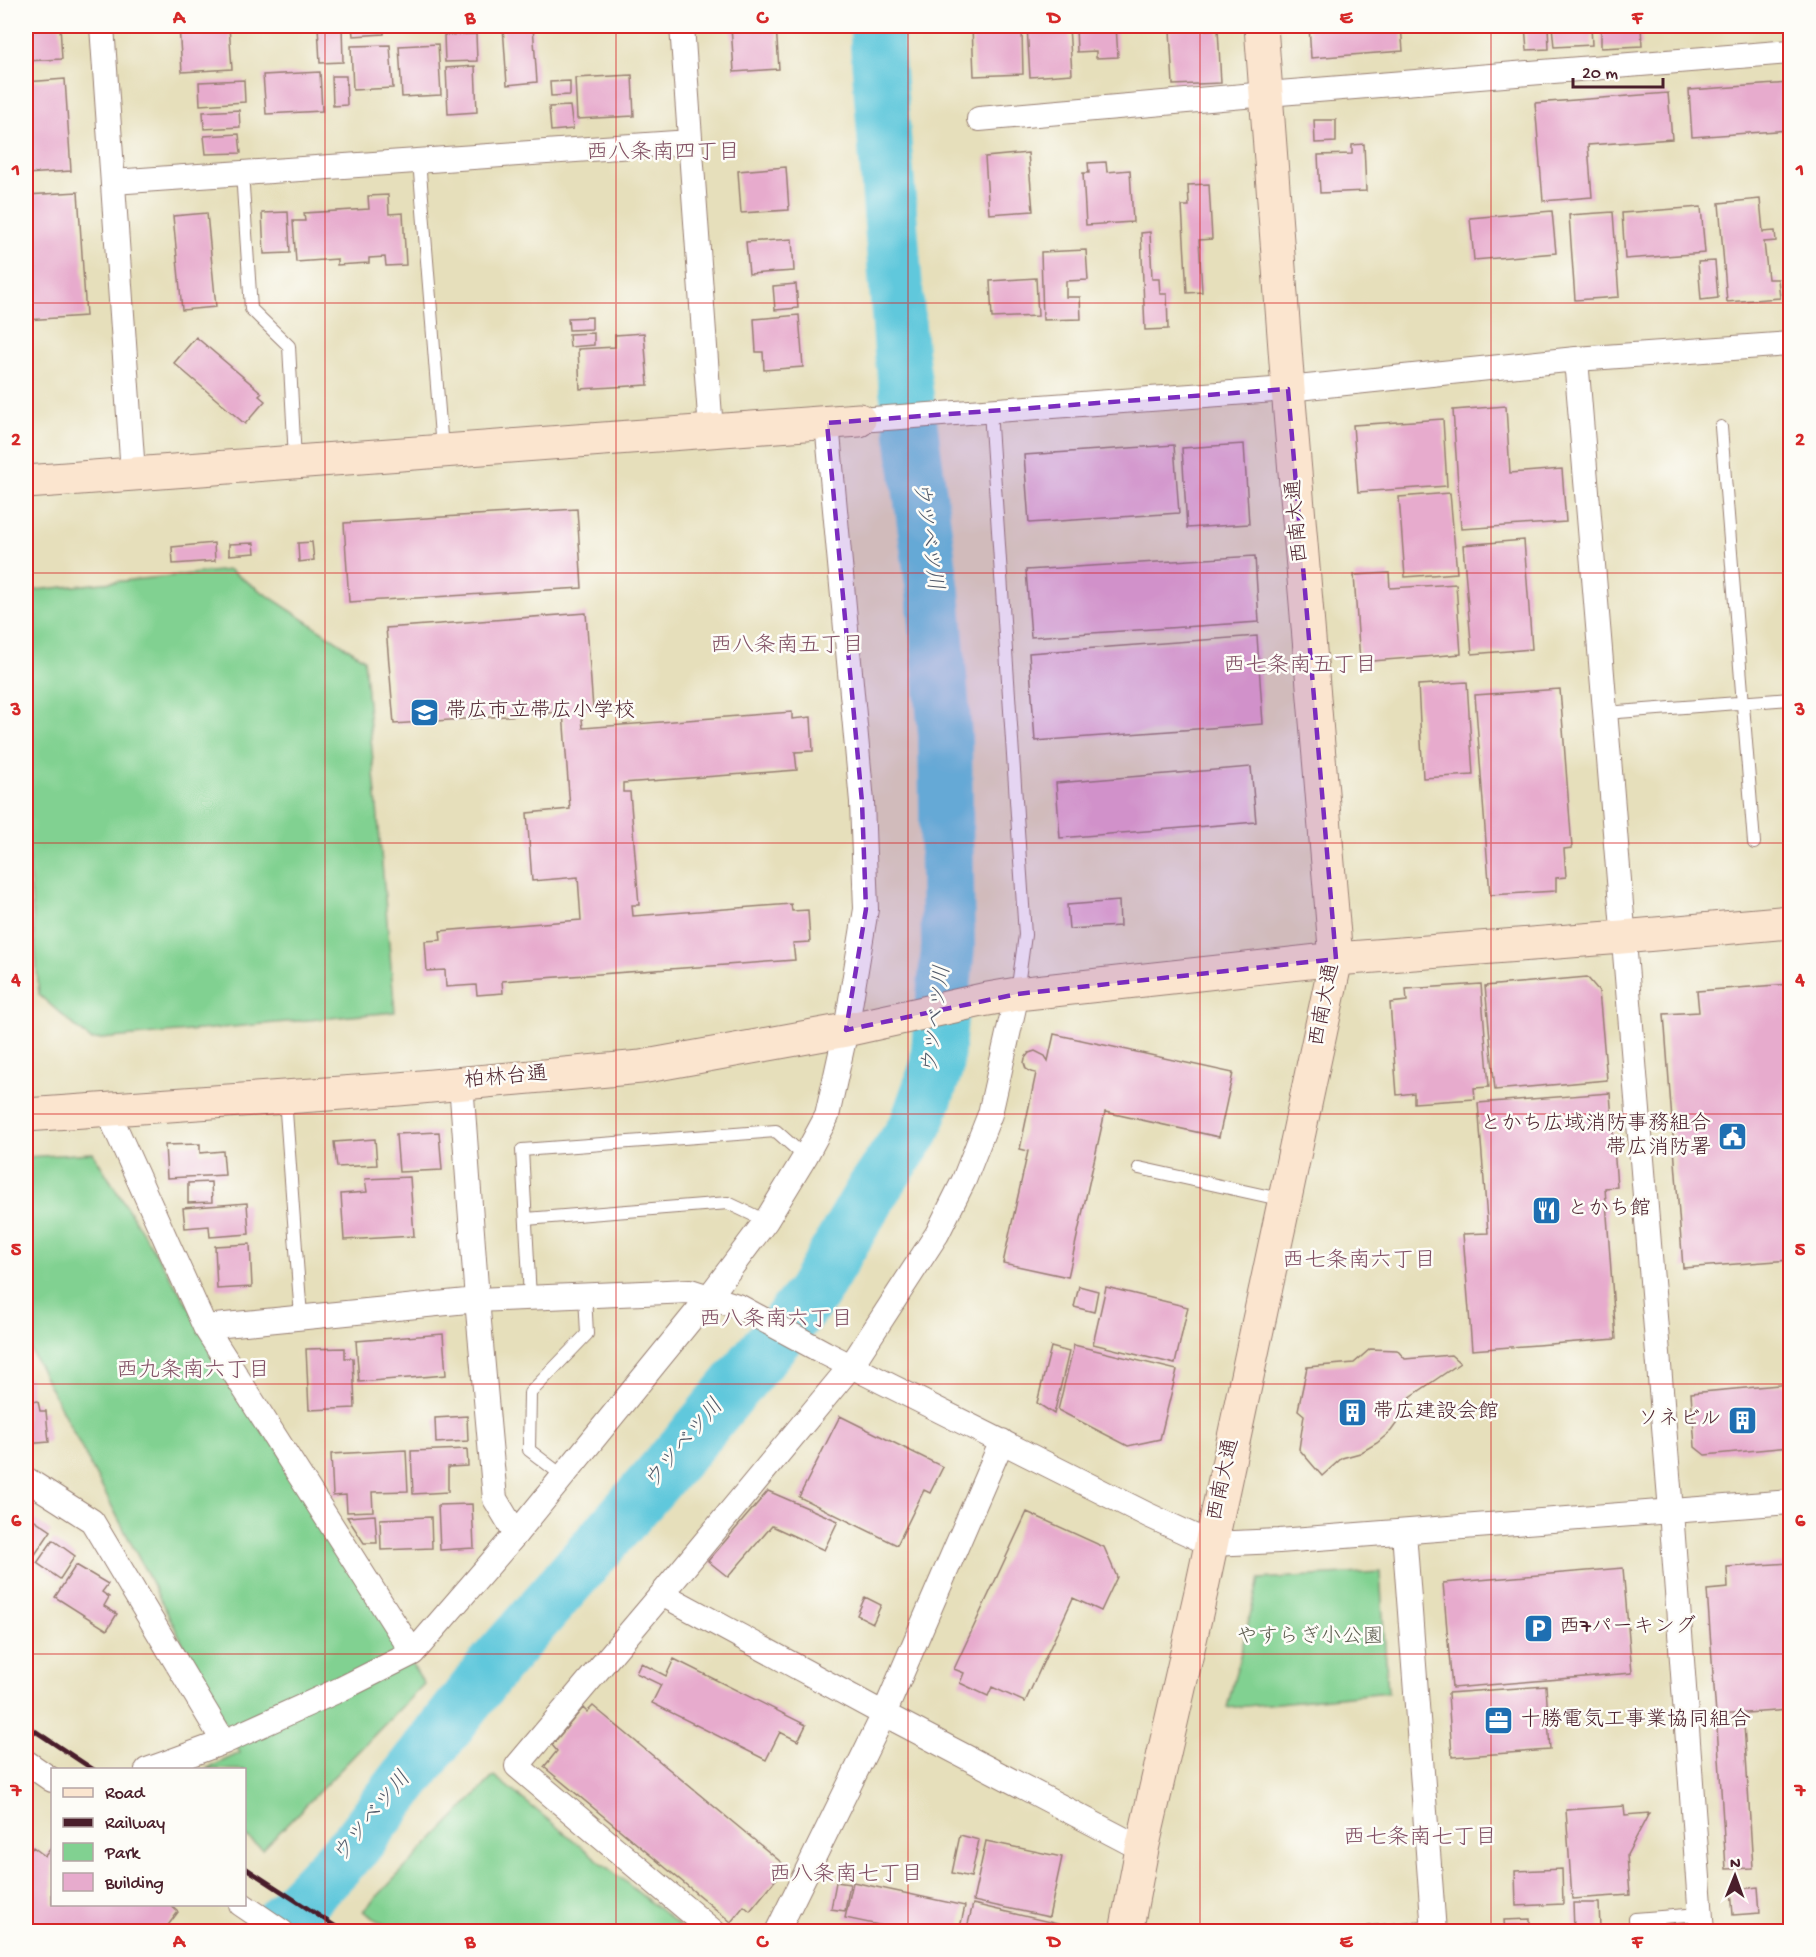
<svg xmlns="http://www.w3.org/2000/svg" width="1816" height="1957" font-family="'Gochi Hand','Klee One',sans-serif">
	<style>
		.green { fill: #81d191; stroke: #66785e; stroke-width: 1.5 }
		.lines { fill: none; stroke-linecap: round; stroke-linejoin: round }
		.river { stroke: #60c8dc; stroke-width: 54 }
		.building { fill: #e7abcd }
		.lane-casing { stroke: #987f73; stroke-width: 14 }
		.street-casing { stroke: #987f73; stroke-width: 26 }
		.secondary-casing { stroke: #987f73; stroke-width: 35 }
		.lane { stroke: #fff; stroke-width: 12 }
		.street { stroke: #fff; stroke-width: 24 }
		.secondary { stroke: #fbe5cf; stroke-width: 33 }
		.rail { stroke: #4a1f2b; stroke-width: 4.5 }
		.marked { fill: #7b2cbf; fill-opacity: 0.2; stroke: #7b2cbf; stroke-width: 4.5; stroke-dasharray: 12 8; stroke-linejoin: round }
		.grid { fill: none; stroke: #d62828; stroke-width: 1.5; stroke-opacity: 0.55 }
		.labels { text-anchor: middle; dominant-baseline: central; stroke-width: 5; stroke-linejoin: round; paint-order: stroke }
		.street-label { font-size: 21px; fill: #4a1f2b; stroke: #fdfcf7 }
		.poi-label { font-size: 21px; fill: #4a1f2b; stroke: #fdfcf7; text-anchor: start }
		.park-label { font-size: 21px; fill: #5d5d4f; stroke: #fdfcf7 }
		.neighbourhood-label { font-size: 22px; fill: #815064; stroke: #fdfcf7 }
		.water-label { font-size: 22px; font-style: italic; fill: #525a69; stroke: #fdfcf7 }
		.neatline { fill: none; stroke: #d62828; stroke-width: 2 }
		.grid-label { font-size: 20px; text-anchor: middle; font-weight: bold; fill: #d62828 }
	</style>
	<rect width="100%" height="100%" fill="#fdfcf7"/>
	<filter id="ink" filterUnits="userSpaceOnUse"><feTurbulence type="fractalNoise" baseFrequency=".0167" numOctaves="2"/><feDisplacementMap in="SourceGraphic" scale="12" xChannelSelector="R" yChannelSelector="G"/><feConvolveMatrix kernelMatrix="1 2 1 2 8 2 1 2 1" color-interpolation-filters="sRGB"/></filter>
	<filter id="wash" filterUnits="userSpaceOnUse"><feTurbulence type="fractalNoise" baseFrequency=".008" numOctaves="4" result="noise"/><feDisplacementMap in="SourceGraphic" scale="24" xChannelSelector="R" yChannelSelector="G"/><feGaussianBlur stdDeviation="1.35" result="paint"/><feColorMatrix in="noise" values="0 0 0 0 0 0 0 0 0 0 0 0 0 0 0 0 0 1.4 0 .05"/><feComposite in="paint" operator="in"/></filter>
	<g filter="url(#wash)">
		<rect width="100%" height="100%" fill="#e6dfbb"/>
		<!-- green -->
		<path class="green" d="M229 570 364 659 395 1012 91 1040 39 995 26 825V591Z
			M93 1153 424 1684 263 1849 245 1836 244 1770 206 1769 240 1753 26 1341V1157Z
			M1380 1572 1388 1692 1227 1708 1259 1579Z
			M494 1776 686 1931H394L363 1911Z"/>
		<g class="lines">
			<!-- river -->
			<path class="river" d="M271 1932 356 1844 495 1664 692 1439 812 1294 874 1188 915 1128 936 1069 948 947 945 735 933 592 901 352 877 46 878 26"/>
		</g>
		<g id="blocks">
			<!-- building -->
			<path class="building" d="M26 26H60L62 59 26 61Z
				M179 26H229L232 69 182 72Z
				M318 26H342L343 62 320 63Z
				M352 26H384V34L353 36Z
				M442 26H466V27L442 29Z
				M503 26H533L537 82 507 85Z
				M731 26H776L779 69 734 72Z
				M972 26H1010V30H1022L1023 74 974 76Z
				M1027 26H1069L1072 74 1030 77Z
				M1076 26H1116L1118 57 1096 58V51L1077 52Z
				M1183 26H1201V30L1218 29 1221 83 1173 85 1170 30 1184 29Z
				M1309 26H1401L1403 51 1311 58Z
				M1525 26H1548L1549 49 1527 50Z
				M1552 26H1591L1592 45 1554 47Z
				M1601 26H1641L1642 46 1601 48Z
				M476 34 477 61 445 62 444 35Z
				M438 44 441 95 402 97 399 46Z
				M390 45 393 88 353 90 351 46Z
				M475 66 477 112 448 114 446 68Z
				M320 72 322 111 266 114 263 75Z
				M632 75 634 116 577 119 575 78Z
				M332 76H346L347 105 333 106Z
				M65 79 71 171 26 174V82Z
				M244 80 245 102 200 105 199 82Z
				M570 81V95L551 96 550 82Z
				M1790 83V130L1692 137 1689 90Z
				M1668 93 1672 139 1588 145 1592 197 1543 201 1535 103Z
				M570 106 573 129 551 131 549 107Z
				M239 110 240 127 204 129 203 112Z
				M1314 120H1336V142L1315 143Z
				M239 134 241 153 206 154 204 136Z
				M1364 144 1366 191 1320 193 1318 155 1352 154V145Z
				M1028 153 1033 211 989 214 985 157Z
				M1106 162 1107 172 1130 170 1133 222 1086 225 1083 173H1089L1088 163Z
				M786 167 789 210 741 213 738 171Z
				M1209 184 1212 239 1199 240 1202 292 1187 293 1182 206H1189L1188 185Z
				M78 192 86 316 26 320V195Z
				M388 195 389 214 403 213 406 265 386 266 385 257 369 258V263L337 265V259L296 262 293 221H305L304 213 369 209 368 196Z
				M1760 199 1763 232 1775 231 1776 241 1764 242 1768 279H1778L1780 298 1727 302 1719 203Z
				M1701 207 1705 253 1625 259 1622 213Z
				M1552 211 1556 253 1474 260 1470 218Z
				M288 212 290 253 264 254 262 213Z
				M1613 212 1619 297 1575 300 1569 215Z
				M207 213 216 307 182 310 173 216Z
				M1150 232 1152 279H1159L1160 294H1167L1168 329 1145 330 1141 233Z
				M792 239 794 271 749 274 746 242Z
				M1086 250 1088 280 1066 281V297H1080L1081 319 1043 320 1041 252Z
				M1715 261 1718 298 1701 300 1698 262Z
				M1036 278 1038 316 992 318 990 281Z
				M796 284 798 308 775 310 773 286Z
				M799 315 803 367 764 370 763 352H756L754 319Z
				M592 317V329L569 330 568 318Z
				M594 333V345L570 347 569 334Z
				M644 333 648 385 580 389 578 349 615 347V335Z
				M196 337 262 393 259 396 265 401 245 424 174 363Z
				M1506 406 1510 473 1562 469 1566 522 1461 529 1453 410Z
				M1443 419 1447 486 1358 492 1353 425Z
				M1244 444 1249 524 1187 528 1182 448Z
				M1174 445 1179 513 1029 523 1024 455Z
				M1450 493 1457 573 1405 577 1399 497Z
				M577 509 582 588 349 602 344 523Z
				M1524 540 1532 649 1472 654 1463 545Z
				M312 542 314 560 299 562 298 543Z
				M214 543 215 561 173 564 172 547Z
				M254 543 255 553 229 555V544Z
				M1255 556 1259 622 1031 637 1026 570Z
				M1389 573 1390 588 1456 584 1461 654 1360 662 1354 575Z
				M586 613 593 709 581 710 583 728 792 712V719L811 717 813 751 795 752 797 770 623 783V792H630L639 905H632L633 916 791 904 792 911 808 910 810 942 793 943 795 960 502 981 503 993 477 995 476 985 446 987 445 970 427 971 425 941 441 940 440 931 581 920 578 877 532 881 527 813 570 809 563 712 394 724 386 628Z
				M1257 636 1263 724 1035 741 1029 653Z
				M1467 682 1473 775 1423 778 1418 685Z
				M1560 689 1572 848 1564 849 1566 877 1556 878V891L1490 895 1475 695Z
				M1251 767 1256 822 1060 838 1056 783Z
				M1119 901 1120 926 1069 929 1067 905Z
				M1587 977 1599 991 1607 1080 1495 1090 1485 986Z
				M1481 984 1489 1087 1474 1088 1475 1099 1414 1103V1093L1397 1095 1390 1003 1407 1001 1406 989Z
				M1790 984V1260L1683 1268 1664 1014 1699 1012 1697 991Z
				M1054 1034 1233 1073 1219 1137 1105 1112 1068 1277 1003 1263 1028 1151 1020 1149 1036 1073 1031 1072 1026 1069 1024 1063 1025 1058 1029 1053 1035 1051 1045 1056 1048 1061Z
				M1610 1093 1617 1187 1605 1188 1616 1339 1472 1350 1463 1234 1488 1233 1478 1103Z
				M439 1132 442 1170 399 1172 396 1134Z
				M375 1139 377 1165 337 1167 334 1142Z
				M200 1144V1153L223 1151 225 1175 167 1178 165 1145Z
				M410 1177 414 1236 344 1240 341 1194 367 1192 365 1179Z
				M211 1182 212 1202 188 1203V1183Z
				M247 1203 249 1234 210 1237 209 1226 185 1228 183 1208Z
				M250 1244 252 1287 217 1289 215 1246Z
				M1079 1286 1098 1291 1094 1312 1074 1307Z
				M1106 1287 1188 1307 1175 1364 1093 1344Z
				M443 1334 446 1375 359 1382 356 1341Z
				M1074 1345 1177 1370 1160 1439 1128 1446 1058 1410Z
				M1051 1347 1069 1352 1054 1414 1037 1403Z
				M345 1348V1358H353L355 1408 309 1410 306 1349Z
				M1370 1349 1397 1350 1405 1359 1451 1355 1460 1363 1409 1398 1402 1416 1391 1431 1377 1443 1360 1453 1342 1458 1322 1476 1299 1449 1304 1415 1298 1410 1307 1367 1354 1363Z
				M26 1377H30L32 1402 38 1401 40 1411H46L49 1442 26 1444Z
				M1790 1384V1447L1705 1455 1695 1447 1691 1393Z
				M467 1416 468 1441 436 1443 435 1418Z
				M840 1416 943 1467 930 1493 924 1490 897 1545 799 1497Z
				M467 1449 468 1466 448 1467V1492L413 1494 411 1451Z
				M406 1450 408 1491 372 1492 373 1511 347 1512 346 1495 333 1496 331 1454Z
				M768 1491 838 1521 824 1550 772 1526 728 1577 708 1561Z
				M472 1504 474 1548 440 1550 438 1505Z
				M1027 1512 1104 1547 1117 1577 1101 1611 1073 1598 1025 1702 992 1687 988 1696 960 1683 964 1673 954 1669Z
				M26 1514 51 1531 32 1559 26 1555Z
				M375 1515 377 1543H364L347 1517Z
				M431 1517 432 1548 381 1550 380 1519Z
				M53 1540 75 1556 60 1579 37 1563Z
				M1790 1563V1710L1716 1715 1707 1590 1728 1588 1727 1567Z
				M76 1565 108 1584 102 1592 109 1597 104 1606 117 1614 107 1630 55 1597Z
				M1623 1568 1632 1673 1452 1688 1443 1583Z
				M865 1597 881 1605 873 1623 857 1615Z
				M674 1659 806 1725 798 1741 780 1732 766 1760 652 1703 661 1685 636 1673 641 1663 666 1676Z
				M1546 1686 1550 1750 1452 1757 1448 1693Z
				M593 1706 782 1863 777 1868 782 1872 750 1911 744 1906 731 1922 544 1767 557 1751 552 1745 583 1708 587 1712Z
				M1744 1724 1753 1868 1726 1869 1717 1726Z
				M1624 1806 1625 1815 1649 1813 1627 1855 1630 1895 1572 1899 1566 1810Z
				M960 1835 979 1840 971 1877 952 1873Z
				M986 1841 1062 1857 1049 1917 973 1901Z
				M33 1847 45 1856 52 1847V1904H169L178 1912 163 1932H43L26 1918V1857Z
				M1562 1869 1563 1904 1516 1906 1515 1871Z
				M836 1882 850 1884 845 1911 831 1909Z
				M853 1882 965 1906 959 1932H897L898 1929 845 1918Z
				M1758 1887 1760 1913 1733 1915 1731 1890Z
				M1573 1903H1599L1600 1929 1574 1930Z
				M973 1904 1058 1924 1056 1932H966Z
				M1530 1919V1932H1505L1504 1920Z"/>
		</g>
	</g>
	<g filter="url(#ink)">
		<use href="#blocks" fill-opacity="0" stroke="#987f73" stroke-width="1.5"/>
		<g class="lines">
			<defs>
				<path id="lane" d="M419 160 442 449
					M242 172 251 309 289 346 295 460
					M990 411 1025 935 1017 993
					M1721 427 1754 843
					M1605 713 1790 699
					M285 1098 301 1317
					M1139 1168 1284 1200
					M526 1219 728 1203 766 1221
					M530 1298 522 1150 776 1131 805 1157
					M563 1476 529 1450 530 1393 587 1334 585 1295
					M1370 1932 1433 1926
					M1636 1932 1635 1919 1700 1914"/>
				<path id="street" d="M102 26 133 473
					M682 26 711 431
					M979 119 1267 94 1790 52
					M113 182 690 142
					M1576 359 1671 1511 1702 1932
					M859 420 1288 389 1576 359 1790 344
					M461 1083 477 1300 495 1499 516 1534
					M107 1109 205 1327 413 1653
					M205 1327 477 1300 690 1291 740 1307 825 1353 1148 1515 1211 1544 1279 1541 1790 1502
					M26 1479 92 1521 224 1742
					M1404 1532 1434 1932
					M662 1594 884 1714 1142 1849
					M26 1762 52 1780
					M147 1770 224 1742 341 1689 413 1653 516 1534 709 1297 766 1221 805 1157 827 1116 846 1030 866 909 862 802 827 423
					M241 1904 282 1932
					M714 1932 517 1766 662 1594 851 1366 937 1234 964 1180 990 1114 1017 994
					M777 1932 884 1714 1002 1441"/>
				<path id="secondary" d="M26 482 859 420
					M26 1115 399 1089 641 1067 846 1030 982 1000 1017 994 1336 959 1622 937 1790 922
					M1126 1932 1142 1849 1201 1592 1336 959 1288 389 1261 26"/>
			</defs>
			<!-- lane casing -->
			<use href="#lane" class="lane-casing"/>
			<!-- street casing -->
			<use href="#street" class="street-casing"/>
			<!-- secondary casing -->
			<use href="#secondary" class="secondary-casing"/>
			<!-- lane -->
			<use href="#lane" class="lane"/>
			<!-- street -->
			<use href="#street" class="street"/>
			<!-- secondary -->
			<use href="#secondary" class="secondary"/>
			<!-- rail -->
			<path class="rail" d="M26 1725 94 1770
				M244 1867 344 1932"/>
		</g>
	</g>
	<!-- marked area -->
	<path class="marked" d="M1288 389 1336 959 1017 994 846 1030 866 909 862 802 827 423Z"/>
	<!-- grid -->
	<path class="grid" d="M325 26V1932M616 26V1932M908 26V1932M1200 26V1932M1491 26V1932M26 303H1790M26 573H1790M26 843H1790M26 1114H1790M26 1384H1790M26 1654H1790"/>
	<!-- icons -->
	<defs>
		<symbol id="school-square" viewBox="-11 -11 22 22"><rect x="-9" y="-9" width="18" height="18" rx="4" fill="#1f6fb2" stroke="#fdfcf7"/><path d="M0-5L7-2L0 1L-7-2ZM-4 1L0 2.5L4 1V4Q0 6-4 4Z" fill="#fff"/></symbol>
		<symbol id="civic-square" viewBox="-11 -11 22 22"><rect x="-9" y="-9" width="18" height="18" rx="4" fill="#1f6fb2" stroke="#fdfcf7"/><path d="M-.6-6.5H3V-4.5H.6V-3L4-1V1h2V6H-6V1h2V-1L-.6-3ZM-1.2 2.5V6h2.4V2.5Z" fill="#fff"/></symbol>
		<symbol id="restaurant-square" viewBox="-11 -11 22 22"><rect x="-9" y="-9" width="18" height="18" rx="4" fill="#1f6fb2" stroke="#fdfcf7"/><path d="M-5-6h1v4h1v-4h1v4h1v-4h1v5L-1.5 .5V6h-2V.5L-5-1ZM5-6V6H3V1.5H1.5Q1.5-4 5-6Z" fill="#fff"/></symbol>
		<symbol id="building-square" viewBox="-11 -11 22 22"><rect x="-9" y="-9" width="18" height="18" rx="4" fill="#1f6fb2" stroke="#fdfcf7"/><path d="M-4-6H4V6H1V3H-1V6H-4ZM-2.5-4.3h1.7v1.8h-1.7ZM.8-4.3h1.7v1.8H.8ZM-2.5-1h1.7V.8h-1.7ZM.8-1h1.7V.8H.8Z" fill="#fff"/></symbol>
		<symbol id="parking-square" viewBox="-11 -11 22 22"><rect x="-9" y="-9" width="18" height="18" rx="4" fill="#1f6fb2" stroke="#fdfcf7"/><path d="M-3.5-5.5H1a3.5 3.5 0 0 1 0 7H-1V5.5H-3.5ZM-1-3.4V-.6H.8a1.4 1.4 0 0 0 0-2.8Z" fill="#fff"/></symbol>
		<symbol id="office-square" viewBox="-11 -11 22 22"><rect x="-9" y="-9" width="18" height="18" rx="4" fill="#1f6fb2" stroke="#fdfcf7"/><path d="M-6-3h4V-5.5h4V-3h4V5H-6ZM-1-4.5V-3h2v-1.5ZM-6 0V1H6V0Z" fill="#fff"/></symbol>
	</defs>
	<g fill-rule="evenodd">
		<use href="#school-square" x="408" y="696" width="33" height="33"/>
		<use href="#civic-square" x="1716" y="1120" width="33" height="33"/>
		<use href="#restaurant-square" x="1530" y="1194" width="33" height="33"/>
		<use href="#building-square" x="1336" y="1396" width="33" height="33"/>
		<use href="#building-square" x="1726" y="1404" width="33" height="33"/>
		<use href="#parking-square" x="1522" y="1612" width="33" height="33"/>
		<use href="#office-square" x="1482" y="1704" width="33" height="33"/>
	</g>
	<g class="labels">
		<!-- street labels -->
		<g class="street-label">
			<text transform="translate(1299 521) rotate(-95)">西南大通</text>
			<text transform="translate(1326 1005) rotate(-79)">西南大通</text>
			<text transform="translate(506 1079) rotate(-5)">柏林台通</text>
			<text transform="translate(1225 1480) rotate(-78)">西南大通</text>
		</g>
		<!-- poi labels -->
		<g class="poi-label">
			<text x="446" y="712">帯広市立帯広小学校</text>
			<text x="1711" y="1125" text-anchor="end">とかち広域消防事務組合<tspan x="1711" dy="24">帯広消防署</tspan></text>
			<text x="1567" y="1210">とかち館</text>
			<text x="1373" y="1413">帯広建設会館</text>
			<text x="1721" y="1420" text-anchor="end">ソネビル</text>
			<text x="1559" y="1628">西7パーキング</text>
			<text x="1520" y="1721">十勝電気工事業協同組合</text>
		</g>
		<!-- park labels -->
		<g class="park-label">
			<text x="1310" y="1638">やすらぎ小公園</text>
		</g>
		<!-- neighbourhood labels -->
		<g class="neighbourhood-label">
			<text x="663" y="154">西八条南四丁目</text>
			<text x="787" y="647">西八条南五丁目</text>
			<text x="1300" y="667">西七条南五丁目</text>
			<text x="1359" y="1262">西七条南六丁目</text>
			<text x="776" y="1321">西八条南六丁目</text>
			<text x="193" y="1372">西九条南六丁目</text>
			<text x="1420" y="1839">西七条南七丁目</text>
			<text x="846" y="1876">西八条南七丁目</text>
		</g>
		<!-- water labels -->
		<g class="water-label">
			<text transform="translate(926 536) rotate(82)">ウツベツ川</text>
			<text transform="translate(938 1020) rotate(-83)">ウツベツ川</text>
			<text transform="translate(685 1445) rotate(-50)">ウツベツ川</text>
			<text transform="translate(373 1818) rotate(-51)">ウツベツ川</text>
		</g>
	</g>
	<!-- margin -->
	<rect width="1816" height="1957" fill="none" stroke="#fdfcf7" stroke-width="66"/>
	<!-- legend -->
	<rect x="51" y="1768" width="195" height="138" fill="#fdfcf7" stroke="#b5a4a5" stroke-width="1.5"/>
	<rect x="63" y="1788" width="30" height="9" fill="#fbe5cf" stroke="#b5a4a5" stroke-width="1.5"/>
	<text x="105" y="1798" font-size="18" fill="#4a1f2b">Road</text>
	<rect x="63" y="1818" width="30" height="9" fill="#4a1f2b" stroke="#b5a4a5" stroke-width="1.5"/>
	<text x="105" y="1828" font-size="18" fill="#4a1f2b">Railway</text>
	<rect x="63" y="1843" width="30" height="18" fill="#81d191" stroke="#b5a4a5" stroke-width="1.5"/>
	<text x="105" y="1858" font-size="18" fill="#4a1f2b">Park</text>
	<rect x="63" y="1873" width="30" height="18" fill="#e7abcd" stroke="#b5a4a5" stroke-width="1.5"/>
	<text x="105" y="1888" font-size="18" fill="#4a1f2b">Building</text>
	<!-- north arrow -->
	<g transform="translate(1735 1876) rotate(1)" stroke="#fdfcf7" stroke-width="4.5" paint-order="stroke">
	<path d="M0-4.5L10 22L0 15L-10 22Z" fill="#4a1f2b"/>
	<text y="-9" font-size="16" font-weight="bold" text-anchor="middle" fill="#4a1f2b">N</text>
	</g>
	<!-- scale -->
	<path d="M1573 78v9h90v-9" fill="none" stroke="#4a1f2b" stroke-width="3"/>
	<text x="1582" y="78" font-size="18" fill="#4a1f2b" stroke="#fdfcf7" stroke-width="4.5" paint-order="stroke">20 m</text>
	<rect x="33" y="33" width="1750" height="1891" class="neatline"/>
	<g class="grid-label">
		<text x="179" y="23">A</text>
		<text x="470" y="23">B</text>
		<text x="762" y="23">C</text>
		<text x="1054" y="23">D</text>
		<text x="1346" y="23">E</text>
		<text x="1637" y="23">F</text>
		<text x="16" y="175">1</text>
		<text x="1800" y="175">1</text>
		<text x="16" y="445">2</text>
		<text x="1800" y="445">2</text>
		<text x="16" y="715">3</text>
		<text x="1800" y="715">3</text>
		<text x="16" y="985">4</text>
		<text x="1800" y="985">4</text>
		<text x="16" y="1255">5</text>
		<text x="1800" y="1255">5</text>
		<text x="16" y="1526">6</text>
		<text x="1800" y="1526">6</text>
		<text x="16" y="1796">7</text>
		<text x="1800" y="1796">7</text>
		<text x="179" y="1947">A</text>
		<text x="470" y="1947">B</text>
		<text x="762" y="1947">C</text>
		<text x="1054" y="1947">D</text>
		<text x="1346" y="1947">E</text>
		<text x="1637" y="1947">F</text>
	</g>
</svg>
